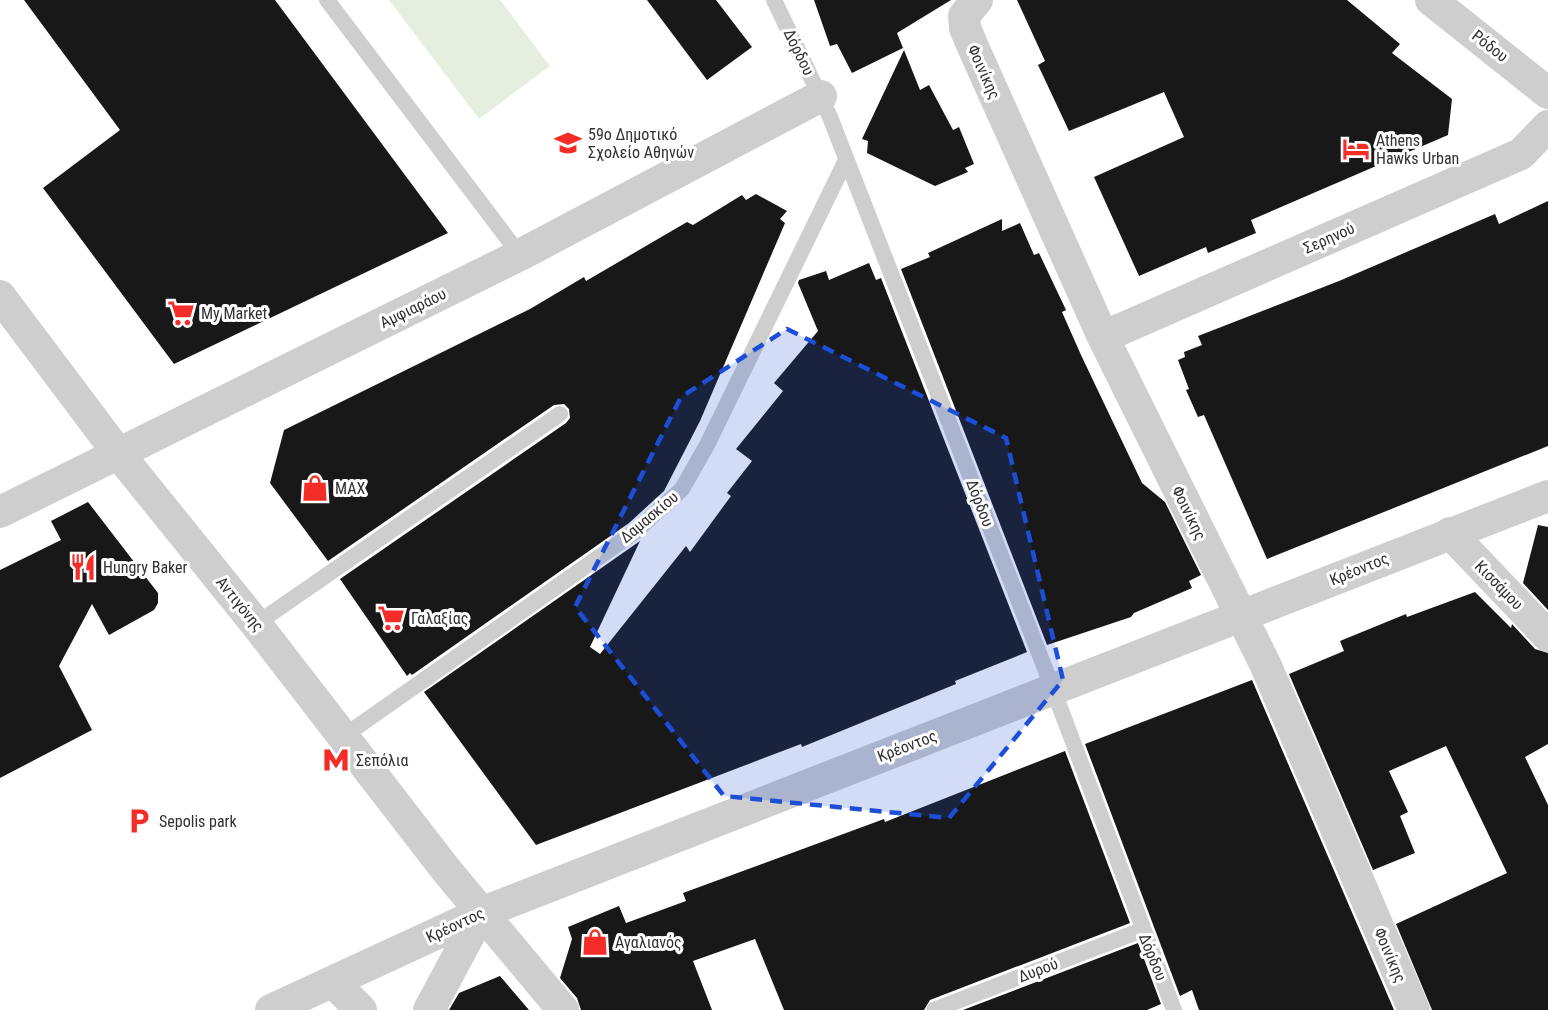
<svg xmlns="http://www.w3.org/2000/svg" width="1548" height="1010" font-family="'Roboto Condensed',sans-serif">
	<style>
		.green { fill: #e6efdf }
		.building { fill: #181818 }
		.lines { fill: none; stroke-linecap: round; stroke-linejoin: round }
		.lane { stroke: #cecece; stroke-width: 16 }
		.street { stroke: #cecece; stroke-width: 32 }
		.marked { fill: #1d4ed8; fill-opacity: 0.2; stroke: #1d4ed8; stroke-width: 4.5; stroke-dasharray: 12 8; stroke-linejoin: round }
		.labels { text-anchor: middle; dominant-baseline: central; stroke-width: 6; stroke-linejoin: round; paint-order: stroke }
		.street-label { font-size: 16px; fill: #313131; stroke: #fff }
		.poi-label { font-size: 16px; fill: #313131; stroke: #fff; text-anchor: start }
	</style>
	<rect width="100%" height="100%" fill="#fff"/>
	<!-- green -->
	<path class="green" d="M389 0H500L550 66 479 119Z"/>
	<!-- building -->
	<path class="building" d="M24 0H275L448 233 174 364 43 188 120 130Z
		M647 0H716L752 47 707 80Z
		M814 0H951L897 33 903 48 852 73 837 44 830 46Z
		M1017 0H1347L1400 44 1392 53 1452 99 1448 135 1251 220 1256 233 1208 253 1206 247 1139 276 1094 177 1184 137 1164 92 1069 131 1038 65 1045 61Z
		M904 50 920 90 929 85 953 130 959 127 974 164 965 168 968 172 935 186 867 153 868 141 862 139Z
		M756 194 787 211 780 219 785 223 700 421 664 491 629 523 412 675 410 673 407 676 340 579 566 423 570 418 569 409 564 404 554 405 328 561 270 483 284 430 530 309 584 277 586 281 687 222 693 225 742 195 746 200Z
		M1548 201V446L1267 559 1204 415 1198 417 1186 390 1189 389 1178 360 1185 357 1184 352 1202 345 1198 336 1339 281 1495 214 1499 224Z
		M1002 219V231L1020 223 1034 255 1039 253 1066 310 1062 312 1081 355 1142 483 1165 502 1201 575 1189 581 1192 588 1134 613 1131 617 1047 645 901 269 930 257 928 253Z
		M869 263 876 280 881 278 1027 652 955 681 956 684 802 747 801 744 536 845 424 692 640 541 590 647 600 654 686 546 690 552 731 496 727 493 752 461 736 449 783 391 774 383 818 331 798 283 799 280 826 271 829 280Z
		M88 502 158 593V603L154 610 109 635 92 604 59 666 92 730 0 778V570L61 540 51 521Z
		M1538 525 1548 527V610L1523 583Z
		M1475 592 1511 628 1512 624 1535 649 1548 653V744L1525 757 1548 805V1010H1432L1396 924 1507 873 1446 746 1389 771 1408 812 1400 816 1415 853 1373 870 1289 674 1344 651 1340 641 1406 614 1407 617Z
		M1252 680 1394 1010H1199L1192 990 1180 996 1085 744Z
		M1065 751 1130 923 930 1000 924 1010H784L755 939 693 961 712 1010H581L577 998 560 978 572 939 568 927 619 906 626 923 686 901 683 893 884 819 885 822Z
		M1138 943 1161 1004 1147 1010H963Z
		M500 976 529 1010H449L459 993Z"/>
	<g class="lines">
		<!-- lane -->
		<path class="lane" d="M327 0 520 255
			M774 0 830 117 1053 689 1174 1010
			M256 624 560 414
			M344 736 636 531 682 489 707 445 846 160
			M934 1010 1142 930"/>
		<!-- street -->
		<path class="street" d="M977 0 964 16 965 28 973 47 1103 337 1266 666 1414 1010
			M1431 0 1548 93
			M0 296 118 453 256 624 447 871 563 1010
			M1103 337 1521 154 1548 126
			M0 512 520 255 821 96
			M1450 533 1548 636
			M333 982 361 1010
			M271 1010 481 913 1548 496
			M429 1010 481 913"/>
	</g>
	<!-- marked area -->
	<path class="marked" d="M787 329 1006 438 1063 680 949 818 724 796 575 607 681 397Z"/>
	<!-- icons -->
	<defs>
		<symbol id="school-bare" viewBox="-9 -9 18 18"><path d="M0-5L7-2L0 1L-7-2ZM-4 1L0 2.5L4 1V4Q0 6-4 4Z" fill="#f42d28" stroke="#fff" stroke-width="2.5" paint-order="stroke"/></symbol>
		<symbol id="hotel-bare" viewBox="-9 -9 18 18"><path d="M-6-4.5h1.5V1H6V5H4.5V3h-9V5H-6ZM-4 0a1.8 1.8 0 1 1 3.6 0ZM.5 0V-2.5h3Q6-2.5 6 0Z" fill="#f42d28" stroke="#fff" stroke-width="2.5" paint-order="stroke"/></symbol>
		<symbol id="supermarket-bare" viewBox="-9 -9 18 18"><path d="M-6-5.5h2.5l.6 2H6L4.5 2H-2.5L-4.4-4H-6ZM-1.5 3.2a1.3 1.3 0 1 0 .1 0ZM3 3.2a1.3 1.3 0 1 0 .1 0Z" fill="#f42d28" stroke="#fff" stroke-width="2.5" paint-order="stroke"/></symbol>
		<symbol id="shop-bare" viewBox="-9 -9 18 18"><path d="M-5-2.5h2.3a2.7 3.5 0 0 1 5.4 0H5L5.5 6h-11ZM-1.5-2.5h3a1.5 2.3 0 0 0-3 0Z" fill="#f42d28" stroke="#fff" stroke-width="2.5" paint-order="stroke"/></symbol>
		<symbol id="restaurant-bare" viewBox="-9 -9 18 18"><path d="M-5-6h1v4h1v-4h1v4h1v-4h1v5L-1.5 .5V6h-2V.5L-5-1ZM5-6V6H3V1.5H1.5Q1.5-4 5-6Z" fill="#f42d28" stroke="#fff" stroke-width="2.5" paint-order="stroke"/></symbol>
		<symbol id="metro-bare" viewBox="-9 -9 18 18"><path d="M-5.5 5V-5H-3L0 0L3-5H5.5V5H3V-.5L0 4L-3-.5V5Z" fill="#f42d28" stroke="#fff" stroke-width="2.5" paint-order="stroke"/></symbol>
		<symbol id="parking-bare" viewBox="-9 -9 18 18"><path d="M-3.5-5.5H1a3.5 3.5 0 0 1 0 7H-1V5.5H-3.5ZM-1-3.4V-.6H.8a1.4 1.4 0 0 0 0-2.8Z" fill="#f42d28" stroke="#fff" stroke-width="2.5" paint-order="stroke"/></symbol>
	</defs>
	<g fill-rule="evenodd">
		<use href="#school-bare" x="549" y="124" width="38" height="38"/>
		<use href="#hotel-bare" x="1337" y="130" width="38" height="38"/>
		<use href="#supermarket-bare" x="162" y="294" width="38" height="38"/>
		<use href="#shop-bare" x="296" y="469" width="38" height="38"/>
		<use href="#restaurant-bare" x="64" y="548" width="38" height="38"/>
		<use href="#supermarket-bare" x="372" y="599" width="38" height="38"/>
		<use href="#metro-bare" x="317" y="741" width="38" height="38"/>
		<use href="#parking-bare" x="120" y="802" width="38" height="38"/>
		<use href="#shop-bare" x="576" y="923" width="38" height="38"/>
	</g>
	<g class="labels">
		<!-- street labels -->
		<g class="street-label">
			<text transform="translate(1490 46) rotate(38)">Ρόδου</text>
			<text transform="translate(799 52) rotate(64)">Δόρδου</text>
			<text transform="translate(984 72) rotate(66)">Φοινίκης</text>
			<text transform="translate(1329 238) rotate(-24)">Σερηνού</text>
			<text transform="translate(413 308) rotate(-26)">Αμφιαράου</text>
			<text transform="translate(980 503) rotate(69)">Δόρδου</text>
			<text transform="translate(1189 513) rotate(64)">Φοινίκης</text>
			<text transform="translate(649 517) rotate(-40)">Δαμασκίου</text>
			<text transform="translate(1359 569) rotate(-22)">Κρέοντος</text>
			<text transform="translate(1499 585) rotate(46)">Κισσάμου</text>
			<text transform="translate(240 604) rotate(51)">Αντιγόνης</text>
			<text transform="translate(907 746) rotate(-21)">Κρέοντος</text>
			<text transform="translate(455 925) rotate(-25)">Κρέοντος</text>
			<text transform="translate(1390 955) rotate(67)">Φοινίκης</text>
			<text transform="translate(1153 957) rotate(68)">Δόρδου</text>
			<text transform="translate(1038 970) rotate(-21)">Δυρού</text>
		</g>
		<!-- poi labels -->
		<g class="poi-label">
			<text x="588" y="134">59ο Δημοτικό<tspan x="588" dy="18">Σχολείο Αθηνών</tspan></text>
			<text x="1376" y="140">Athens<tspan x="1376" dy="18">Hawks Urban</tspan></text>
			<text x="201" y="313">My Market</text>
			<text x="335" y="488">MAX</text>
			<text x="103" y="567">Hungry Baker</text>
			<text x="411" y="618">Γαλαξίας</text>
			<text x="356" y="760">Σεπόλια</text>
			<text x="159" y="821">Sepolis park</text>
			<text x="615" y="942">Αγαλιανός</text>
		</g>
	</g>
</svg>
